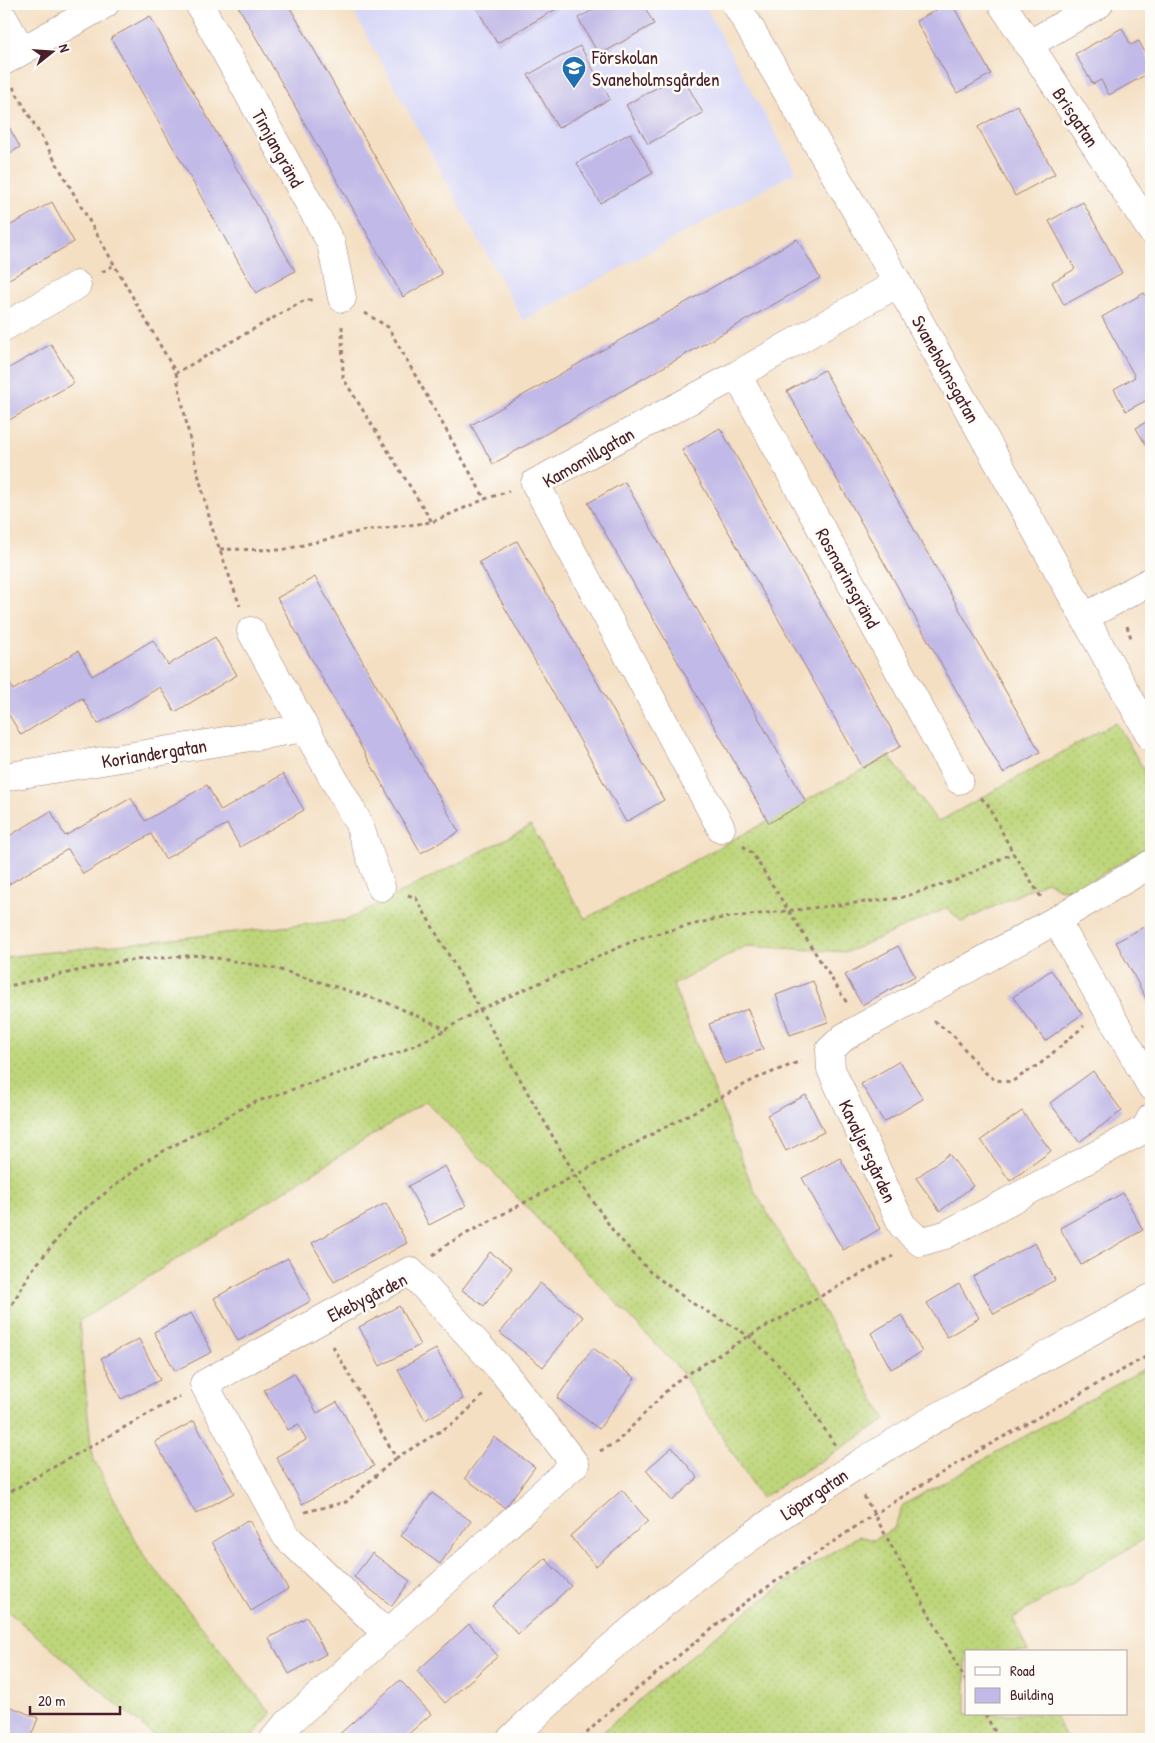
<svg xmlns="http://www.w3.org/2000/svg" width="1155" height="1743" font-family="'Patrick Hand',sans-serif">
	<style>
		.built { fill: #d7d7f8 }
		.grass { fill: url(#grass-dots); stroke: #847a52 }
		.building { fill: #c1b9e7 }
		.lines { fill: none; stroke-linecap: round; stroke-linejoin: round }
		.minor-casing { stroke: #9f7f77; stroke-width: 29 }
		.path { stroke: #9f7f77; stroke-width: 3; stroke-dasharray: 4 4; stroke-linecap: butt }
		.minor { stroke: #fff; stroke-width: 28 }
		.labels { text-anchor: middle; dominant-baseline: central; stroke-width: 5; stroke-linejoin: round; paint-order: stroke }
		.poi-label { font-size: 19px; fill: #4a1f2b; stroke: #fdfcf7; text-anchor: start }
		.street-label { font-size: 19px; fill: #4a1f2b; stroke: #fdfcf7 }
	</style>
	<defs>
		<pattern id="grass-dots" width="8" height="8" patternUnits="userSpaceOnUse" patternTransform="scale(1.25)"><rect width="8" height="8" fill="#bed67a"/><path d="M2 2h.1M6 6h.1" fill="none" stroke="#a5b76a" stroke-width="1.8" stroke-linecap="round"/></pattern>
	</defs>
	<rect width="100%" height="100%" fill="#fdfcf7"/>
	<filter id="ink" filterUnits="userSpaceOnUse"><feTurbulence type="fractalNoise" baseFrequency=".02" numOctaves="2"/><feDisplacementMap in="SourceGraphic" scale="10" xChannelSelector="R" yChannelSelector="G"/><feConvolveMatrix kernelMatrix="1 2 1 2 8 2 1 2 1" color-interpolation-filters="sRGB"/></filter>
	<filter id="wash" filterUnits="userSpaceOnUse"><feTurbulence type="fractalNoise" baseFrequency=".0096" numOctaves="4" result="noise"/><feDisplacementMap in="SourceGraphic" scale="20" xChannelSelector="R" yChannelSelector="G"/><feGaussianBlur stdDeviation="1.12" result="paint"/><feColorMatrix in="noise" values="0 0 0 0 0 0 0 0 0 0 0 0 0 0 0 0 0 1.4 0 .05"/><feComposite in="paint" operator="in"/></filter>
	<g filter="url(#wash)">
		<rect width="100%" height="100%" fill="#f4dfc3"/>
		<!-- built -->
		<path class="built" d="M356 4H704L796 172 523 321 351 7Z"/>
		<!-- grass -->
		<path class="grass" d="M1116 722 1151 782V842L1143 850 1075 890 1058 888 1047 881 962 922 947 908 847 952 746 946 673 985 753 1188 886 1420 761 1498 680 1370 426 1101 79 1321 92 1456 143 1554 271 1713 251 1739H158L4 1608V957L347 920 531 826 585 919 889 756 938 822Z
			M1151 1365V1535L1013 1618 1028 1652H966V1714H1055L1066 1739H595C678 1666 763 1591 859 1536L874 1540 894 1528 903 1505Z"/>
		<g id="blocks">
			<!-- building -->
			<path class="building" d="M237 4H288L442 274 403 297Z
				M474 4H565L497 43Z
				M604 4H643L654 24 599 55 578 18Z
				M947 4H952L991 74 957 93 916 21Z
				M150 16 295 271 256 293 111 38Z
				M1122 28 1131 45 1139 41 1151 64V72L1109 95 1101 80 1093 84 1075 54Z
				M580 46 610 99 558 128 528 75Z
				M681 74 703 113 648 144 626 105Z
				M1017 105 1055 174 1015 196 978 127Z
				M4 118 20 147 4 157Z
				M630 133 653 173 600 203 577 163Z
				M52 202 74 242 4 282V229Z
				M1083 202 1122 273 1064 305 1052 282 1075 269 1049 221Z
				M797 239 820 278 493 464 471 425Z
				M1144 293 1151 305V398L1126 411 1114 389 1135 377 1102 317Z
				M51 344 74 383 4 423V371Z
				M824 370 1040 752 1003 773 787 391Z
				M1151 419V452H1150L1136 428Z
				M720 428 901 746 863 768 682 450Z
				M625 482 806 802 769 823 588 503Z
				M517 541 664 800 626 822 479 562Z
				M315 577 459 832 421 853 277 598Z
				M215 637 237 675 175 712 160 687 98 724 82 698 21 735 6 710 4 711V673L13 690 78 651 92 676 153 640 168 665Z
				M283 774 304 810 240 847 227 824 165 859 151 834 83 874 68 849 4 887V839L51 811 65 836 131 798 145 821 207 785 221 811Z
				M1151 923V1008L1116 942Z
				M898 946 915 976 862 1005 845 975Z
				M1051 970 1082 1014 1045 1041 1013 997Z
				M813 981 828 1022 790 1035 776 995Z
				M748 1009 763 1049 725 1064 709 1024Z
				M900 1061 923 1099 884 1122 861 1084Z
				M1093 1071 1122 1111 1079 1142 1050 1103Z
				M806 1095 824 1132 786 1151 767 1115Z
				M1022 1111 1051 1151 1010 1181 981 1140Z
				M949 1154 973 1186 940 1211 916 1178Z
				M840 1158 880 1229 843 1250 802 1178Z
				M445 1166 466 1206 429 1225 408 1186Z
				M1123 1193 1143 1230 1081 1265 1060 1228Z
				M386 1203 407 1243 334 1282 312 1243Z
				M1035 1243 1055 1280 994 1314 973 1277Z
				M490 1252 512 1268 484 1306 462 1290Z
				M288 1258 311 1301 238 1341 214 1298Z
				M540 1283 583 1317 543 1367 500 1333Z
				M959 1284 979 1318 947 1337 927 1303Z
				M399 1306 420 1345 380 1366 359 1327Z
				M191 1313 212 1352 175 1371 154 1332Z
				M902 1315 922 1352 891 1369 871 1333Z
				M139 1339 160 1380 121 1399 101 1358Z
				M593 1348 635 1378 599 1429 557 1398Z
				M436 1349 463 1399 425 1420 398 1370Z
				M294 1373 317 1413 337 1402 374 1466 302 1504 276 1457 306 1440 298 1424 288 1430 264 1390Z
				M194 1421 234 1493 196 1514 155 1442Z
				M494 1437 535 1467 505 1508 465 1478Z
				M672 1447 698 1478 672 1501 646 1470Z
				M622 1490 648 1521 596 1566 570 1536Z
				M432 1493 471 1521 440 1564 401 1536Z
				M249 1520 288 1589 251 1611 212 1542Z
				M372 1553 410 1581 392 1606 354 1577Z
				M545 1558 571 1586 518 1634 492 1606Z
				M307 1617 326 1654 289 1674 269 1638Z
				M469 1624 498 1656 445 1703 417 1671Z
				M400 1680 431 1714 403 1739H334Z
				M4 1704 38 1718 30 1739H4Z"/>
		</g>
	</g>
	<g filter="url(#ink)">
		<use href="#blocks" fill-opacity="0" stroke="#9f7f77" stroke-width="1"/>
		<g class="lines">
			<defs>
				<path id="minor" d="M199 4 331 243 342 298
					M736 4 898 283 1151 737
					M1002 4 1151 230
					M4 19 22 51
					M1028 45 1099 4
					M4 61 105 4
					M4 327 77 285
					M737 375 959 780
					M1085 617 1151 581
					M251 631 305 728
					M4 777 305 728 358 822 381 887
					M721 828 535 483 737 375 898 283
					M1151 864 1056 920 844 1037 830 1050 831 1069 902 1225 920 1242 945 1235 1145 1129 1151 1118
					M1056 920 1151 1086
					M274 1739 284 1727 575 1464 504 1373 410 1271 204 1384 286 1536 386 1633
					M511 1739C614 1639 729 1546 851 1469 949 1408 1051 1354 1151 1298"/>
			</defs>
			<!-- minor casing -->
			<use href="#minor" class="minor-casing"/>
			<!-- path -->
			<path class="path" d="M13 87 176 373 305 300H313
				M102 272 114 265
				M365 313 388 327 485 499 509 491
				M342 326 343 378 432 522
				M176 373 193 454 212 528 240 606
				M220 549 282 550 362 531 432 522 485 499
				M1127 626 1132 641
				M981 798 987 803 1013 853 1041 897
				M743 846 752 853 847 1003
				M408 895 416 898 575 1175 614 1232 650 1272 692 1303 749 1336 769 1355 793 1381 835 1445
				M4 987 122 961 200 955 277 969 388 1003 446 1029 481 1009 640 938 715 919 900 898 957 880 1013 853
				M934 1021 953 1035 982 1070 995 1080 1011 1082 1040 1064 1084 1026
				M433 1255 449 1243 755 1079 801 1061
				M4 1318 32 1270 77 1215 149 1159 250 1104 400 1052 446 1030
				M333 1346 396 1458 457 1421 485 1393
				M600 1451 617 1442 675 1382 749 1336 893 1256
				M4 1495 180 1396
				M864 1496 966 1681
				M305 1512 346 1502 396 1458
				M985 1714 999 1739
				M581 1739 607 1713 747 1601 874 1514 978 1451 1151 1354"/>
			<!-- minor -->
			<use href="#minor" class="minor"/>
		</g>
	</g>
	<!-- icons -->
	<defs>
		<symbol id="school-pin" viewBox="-11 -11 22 30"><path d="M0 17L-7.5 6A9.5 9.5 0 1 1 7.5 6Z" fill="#1f6fb2" stroke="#fdfcf7"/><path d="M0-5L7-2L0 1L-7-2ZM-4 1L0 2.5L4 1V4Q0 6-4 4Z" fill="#fff"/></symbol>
	</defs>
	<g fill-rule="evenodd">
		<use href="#school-pin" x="560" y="54" width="28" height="38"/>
	</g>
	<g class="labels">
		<!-- poi labels -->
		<g class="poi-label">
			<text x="592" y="57">Förskolan<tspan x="592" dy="22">Svaneholmsgården</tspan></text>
		</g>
		<!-- street labels -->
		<g class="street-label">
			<text transform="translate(1076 117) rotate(56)">Brisgatan</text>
			<text transform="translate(278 148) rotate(61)">Timjangränd</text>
			<text transform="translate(946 369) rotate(61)">Svaneholmsgatan</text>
			<text transform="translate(588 457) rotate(-30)">Kamomillgatan</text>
			<text transform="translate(848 578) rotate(61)">Rosmarinsgränd</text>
			<text transform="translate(154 753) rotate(-9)">Koriandergatan</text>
			<text transform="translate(868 1151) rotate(65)">Kavaljersgården</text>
			<text transform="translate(367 1297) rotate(-27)">Ekebygården</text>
			<text transform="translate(814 1494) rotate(-34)">Löpargatan</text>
		</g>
	</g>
	<!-- margin -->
	<rect width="1155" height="1743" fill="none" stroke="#fdfcf7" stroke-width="20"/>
	<!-- legend -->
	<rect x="965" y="1650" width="162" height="65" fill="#fdfcf7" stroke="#b5a4a5"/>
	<rect x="975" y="1667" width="25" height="8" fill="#ffffff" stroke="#b5a4a5"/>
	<text x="1010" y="1676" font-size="15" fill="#4a1f2b">Road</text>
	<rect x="975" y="1688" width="25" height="15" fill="#c1b9e7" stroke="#b5a4a5"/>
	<text x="1010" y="1700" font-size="15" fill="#4a1f2b">Building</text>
	<!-- north arrow -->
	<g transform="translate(52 52) rotate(73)" stroke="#fdfcf7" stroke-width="4" paint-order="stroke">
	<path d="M0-4L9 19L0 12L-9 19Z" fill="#4a1f2b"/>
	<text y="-8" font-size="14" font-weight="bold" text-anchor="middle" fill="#4a1f2b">N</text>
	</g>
	<!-- scale -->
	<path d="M30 1706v8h90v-8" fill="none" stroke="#4a1f2b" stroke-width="2.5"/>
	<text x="38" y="1706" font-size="15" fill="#4a1f2b" stroke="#fdfcf7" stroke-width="4" paint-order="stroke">20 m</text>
</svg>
